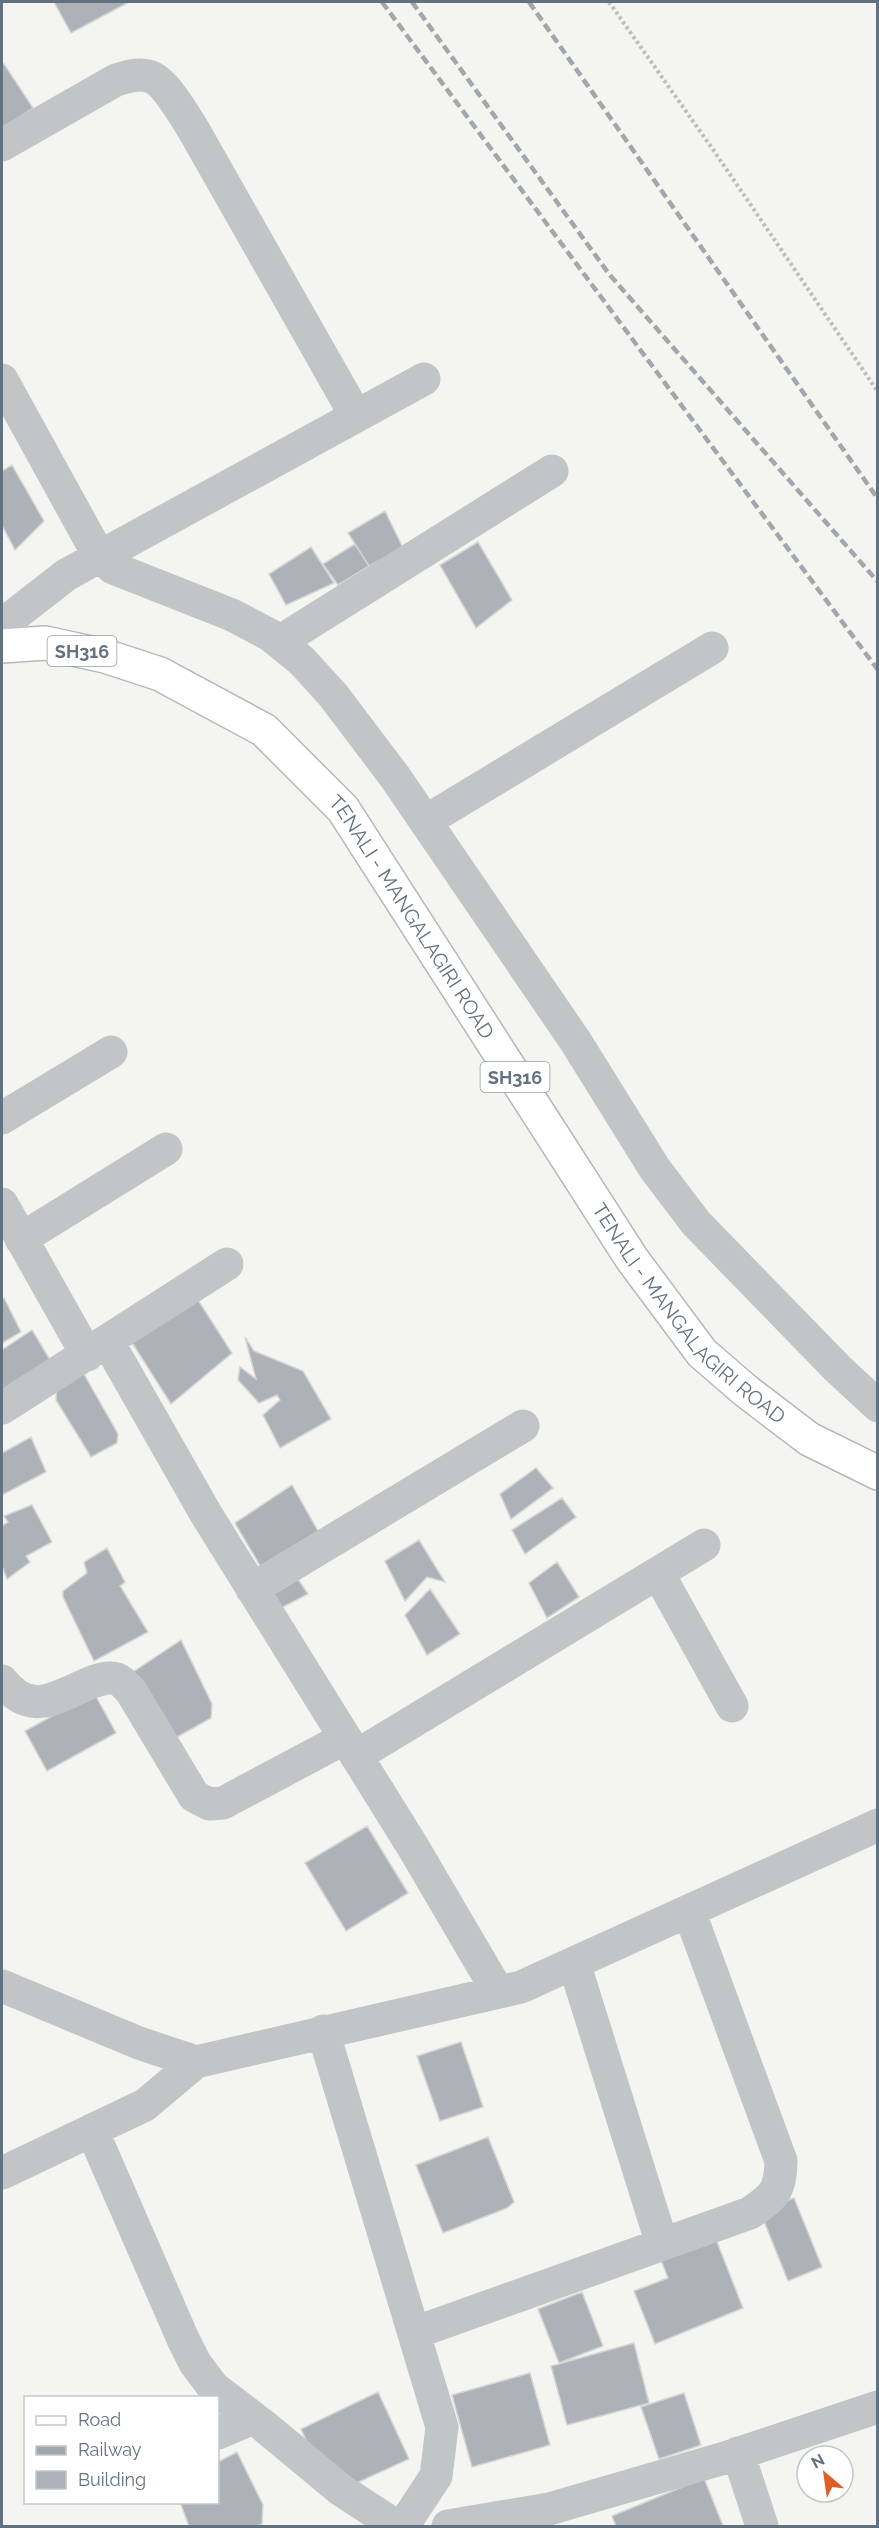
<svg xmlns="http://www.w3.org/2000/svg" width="879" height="2528" font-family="Raleway,sans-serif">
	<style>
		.building { fill: #acb2b8; stroke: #d5d5d3; stroke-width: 1.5 }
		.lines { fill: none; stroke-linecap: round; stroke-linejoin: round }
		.major-casing { stroke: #b4b8bc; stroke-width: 36 }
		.path { stroke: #bbbdbf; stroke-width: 4; stroke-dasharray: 3 3; stroke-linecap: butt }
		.minor { stroke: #c1c5c8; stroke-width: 33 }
		.major { stroke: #fff; stroke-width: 33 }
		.rail { stroke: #a2a7ad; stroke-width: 4.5; stroke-dasharray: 9 4.5; stroke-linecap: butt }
		.labels { text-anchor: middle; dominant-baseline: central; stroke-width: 6; stroke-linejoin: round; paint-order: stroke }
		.shield { fill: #fff; stroke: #929ca7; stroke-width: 1.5 }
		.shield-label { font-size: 18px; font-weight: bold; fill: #637281 }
		.street-label { font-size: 20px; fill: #637281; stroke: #fff }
	</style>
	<rect width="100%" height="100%" fill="#f4f4f0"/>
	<!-- building -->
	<path class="building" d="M54 2H129L71 33Z
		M4 64 33 108 2 129V65Z
		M12 465 44 521 15 550 2 525V471Z
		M385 511 403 548 369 566 348 533Z
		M478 542 512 600 476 628 440 565Z
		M355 544 369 566 338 585 323 564Z
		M311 547 334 583 286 605 269 574Z
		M4 1298 21 1332 2 1343V1300Z
		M198 1300 232 1353 171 1404 131 1341Z
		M32 1330 58 1373 8 1400 2 1387V1350Z
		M245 1337 254 1351 303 1371 331 1419 280 1448 263 1415 280 1400 277 1395 259 1403 238 1380 240 1367 256 1379Z
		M81 1369 118 1434 117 1443 91 1457 56 1400 57 1384Z
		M31 1437 46 1472 2 1495V1453Z
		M536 1468 553 1488 511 1519 500 1494Z
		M292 1485 318 1531 262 1569 235 1523Z
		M562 1498 576 1517 525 1554 512 1530Z
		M32 1505 52 1542 26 1556 30 1562 7 1579 2 1566V1526L8 1522 4 1516Z
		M419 1540 445 1582 427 1577 405 1601 385 1561Z
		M107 1548 125 1582 120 1586 148 1632 94 1661 63 1597V1591L87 1573 84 1562Z
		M557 1562 579 1597 547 1618 529 1583Z
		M293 1572 308 1594 279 1609 267 1587Z
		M430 1589 460 1634 427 1655 405 1615Z
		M181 1640 212 1704 211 1718 163 1745 130 1674Z
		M94 1693 116 1733 47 1771 25 1731Z
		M367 1826 408 1893 346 1931 305 1863Z
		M461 2042 483 2107 440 2121 417 2056Z
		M488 2137 514 2202 507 2208 443 2233 416 2165Z
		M794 2198 822 2267 788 2281 760 2211Z
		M713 2232 743 2308 655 2344 634 2291 668 2278 659 2255Z
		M582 2292 603 2346 559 2363 538 2309Z
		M634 2343 649 2403 567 2425 551 2366Z
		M530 2373 550 2445 472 2467 452 2395Z
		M378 2392 409 2459 341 2490 312 2453 301 2429Z
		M684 2393 701 2445 659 2459 641 2407Z
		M237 2452 263 2505 262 2524 256 2526H189L180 2502H218V2462Z
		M704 2478 723 2526H616L612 2516Z"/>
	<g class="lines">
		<defs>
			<g id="major">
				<path id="s1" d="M2 646 45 643 105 656 160 674 264 730 343 809 632 1259 702 1353 746 1391 809 1439 878 1473"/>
			</g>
		</defs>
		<!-- major casing -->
		<use href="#major" class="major-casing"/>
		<!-- path -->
		<path class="path" d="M609 2 714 151 878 392"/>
		<!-- minor -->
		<path class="minor" d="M2 145 116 80C126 77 137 73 148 76 164 79 184 115 193 129L356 416
			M2 380 99 556 113 568 232 615 270 635 302 661 333 695 395 777 576 1042 655 1169 696 1223 838 1369 878 1406
			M2 625 66 575 424 379
			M279 642 552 471
			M426 821 712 648
			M2 1118 111 1052
			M2 1204 87 1355
			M21 1239 166 1149
			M108 1342 206 1514 413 1847 498 1992
			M2 1408 227 1264
			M658 1573 732 1706
			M252 1589 523 1426
			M2 1681C31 1717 54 1698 90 1683 98 1680 108 1676 117 1679 122 1681 127 1687 131 1691L194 1796 209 1804 223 1803 345 1738
			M356 1756 704 1545
			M574 1963 662 2244
			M2 1986 139 2043 196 2062 521 1987 878 1825
			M323 2031 442 2427 436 2476 409 2517 399 2526
			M92 2130 183 2339 195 2363 213 2387 264 2426 341 2490 396 2526
			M2 2173 145 2105 196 2062
			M414 2333 750 2213C775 2196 780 2191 781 2161L689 1911
			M218 2433 253 2418
			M738 2453 762 2526
			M448 2526 549 2509 728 2457 878 2407"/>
		<!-- major -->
		<use href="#major" class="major"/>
		<!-- rail -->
		<path class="rail" d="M382 2 878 670
			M412 2 609 274 878 582
			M529 2 878 499"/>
	</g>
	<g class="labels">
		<!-- shield labels -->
		<g class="shield">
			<rect x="47.5" y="636" width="69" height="30" rx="4.5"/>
			<rect x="480.5" y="1062" width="69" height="30" rx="4.5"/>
		</g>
		<g class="shield-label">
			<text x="82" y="651">SH316</text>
			<text x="515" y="1077">SH316</text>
		</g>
		<!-- street labels -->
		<g class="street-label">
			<text stroke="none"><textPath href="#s1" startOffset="520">TENALI - MANGALAGIRI ROAD</textPath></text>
			<text stroke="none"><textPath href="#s1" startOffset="1006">TENALI - MANGALAGIRI ROAD</textPath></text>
		</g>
	</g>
	<!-- border -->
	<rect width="879" height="2528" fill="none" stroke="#637281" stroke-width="6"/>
	<!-- legend -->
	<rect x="24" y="2396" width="195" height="108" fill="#ffffff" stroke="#c1c7cd" stroke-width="1.5"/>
	<rect x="36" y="2416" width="30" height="9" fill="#ffffff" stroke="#c1c7cd" stroke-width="1.5"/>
	<text x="78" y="2426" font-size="18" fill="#637281">Road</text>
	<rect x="36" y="2446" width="30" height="9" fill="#a2a7ad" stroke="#c1c7cd" stroke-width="1.5"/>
	<text x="78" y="2456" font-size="18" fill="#637281">Railway</text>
	<rect x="36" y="2471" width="30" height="18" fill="#acb2b8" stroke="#c1c7cd" stroke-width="1.5"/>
	<text x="78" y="2486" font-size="18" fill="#637281">Building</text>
	<!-- north arrow -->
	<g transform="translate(825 2474) rotate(331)"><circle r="28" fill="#ffffff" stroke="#c1c7cd" stroke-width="1.5"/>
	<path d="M0-4.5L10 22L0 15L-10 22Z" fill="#e05d24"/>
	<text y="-9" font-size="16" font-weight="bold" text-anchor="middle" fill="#637281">N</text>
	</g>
</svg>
